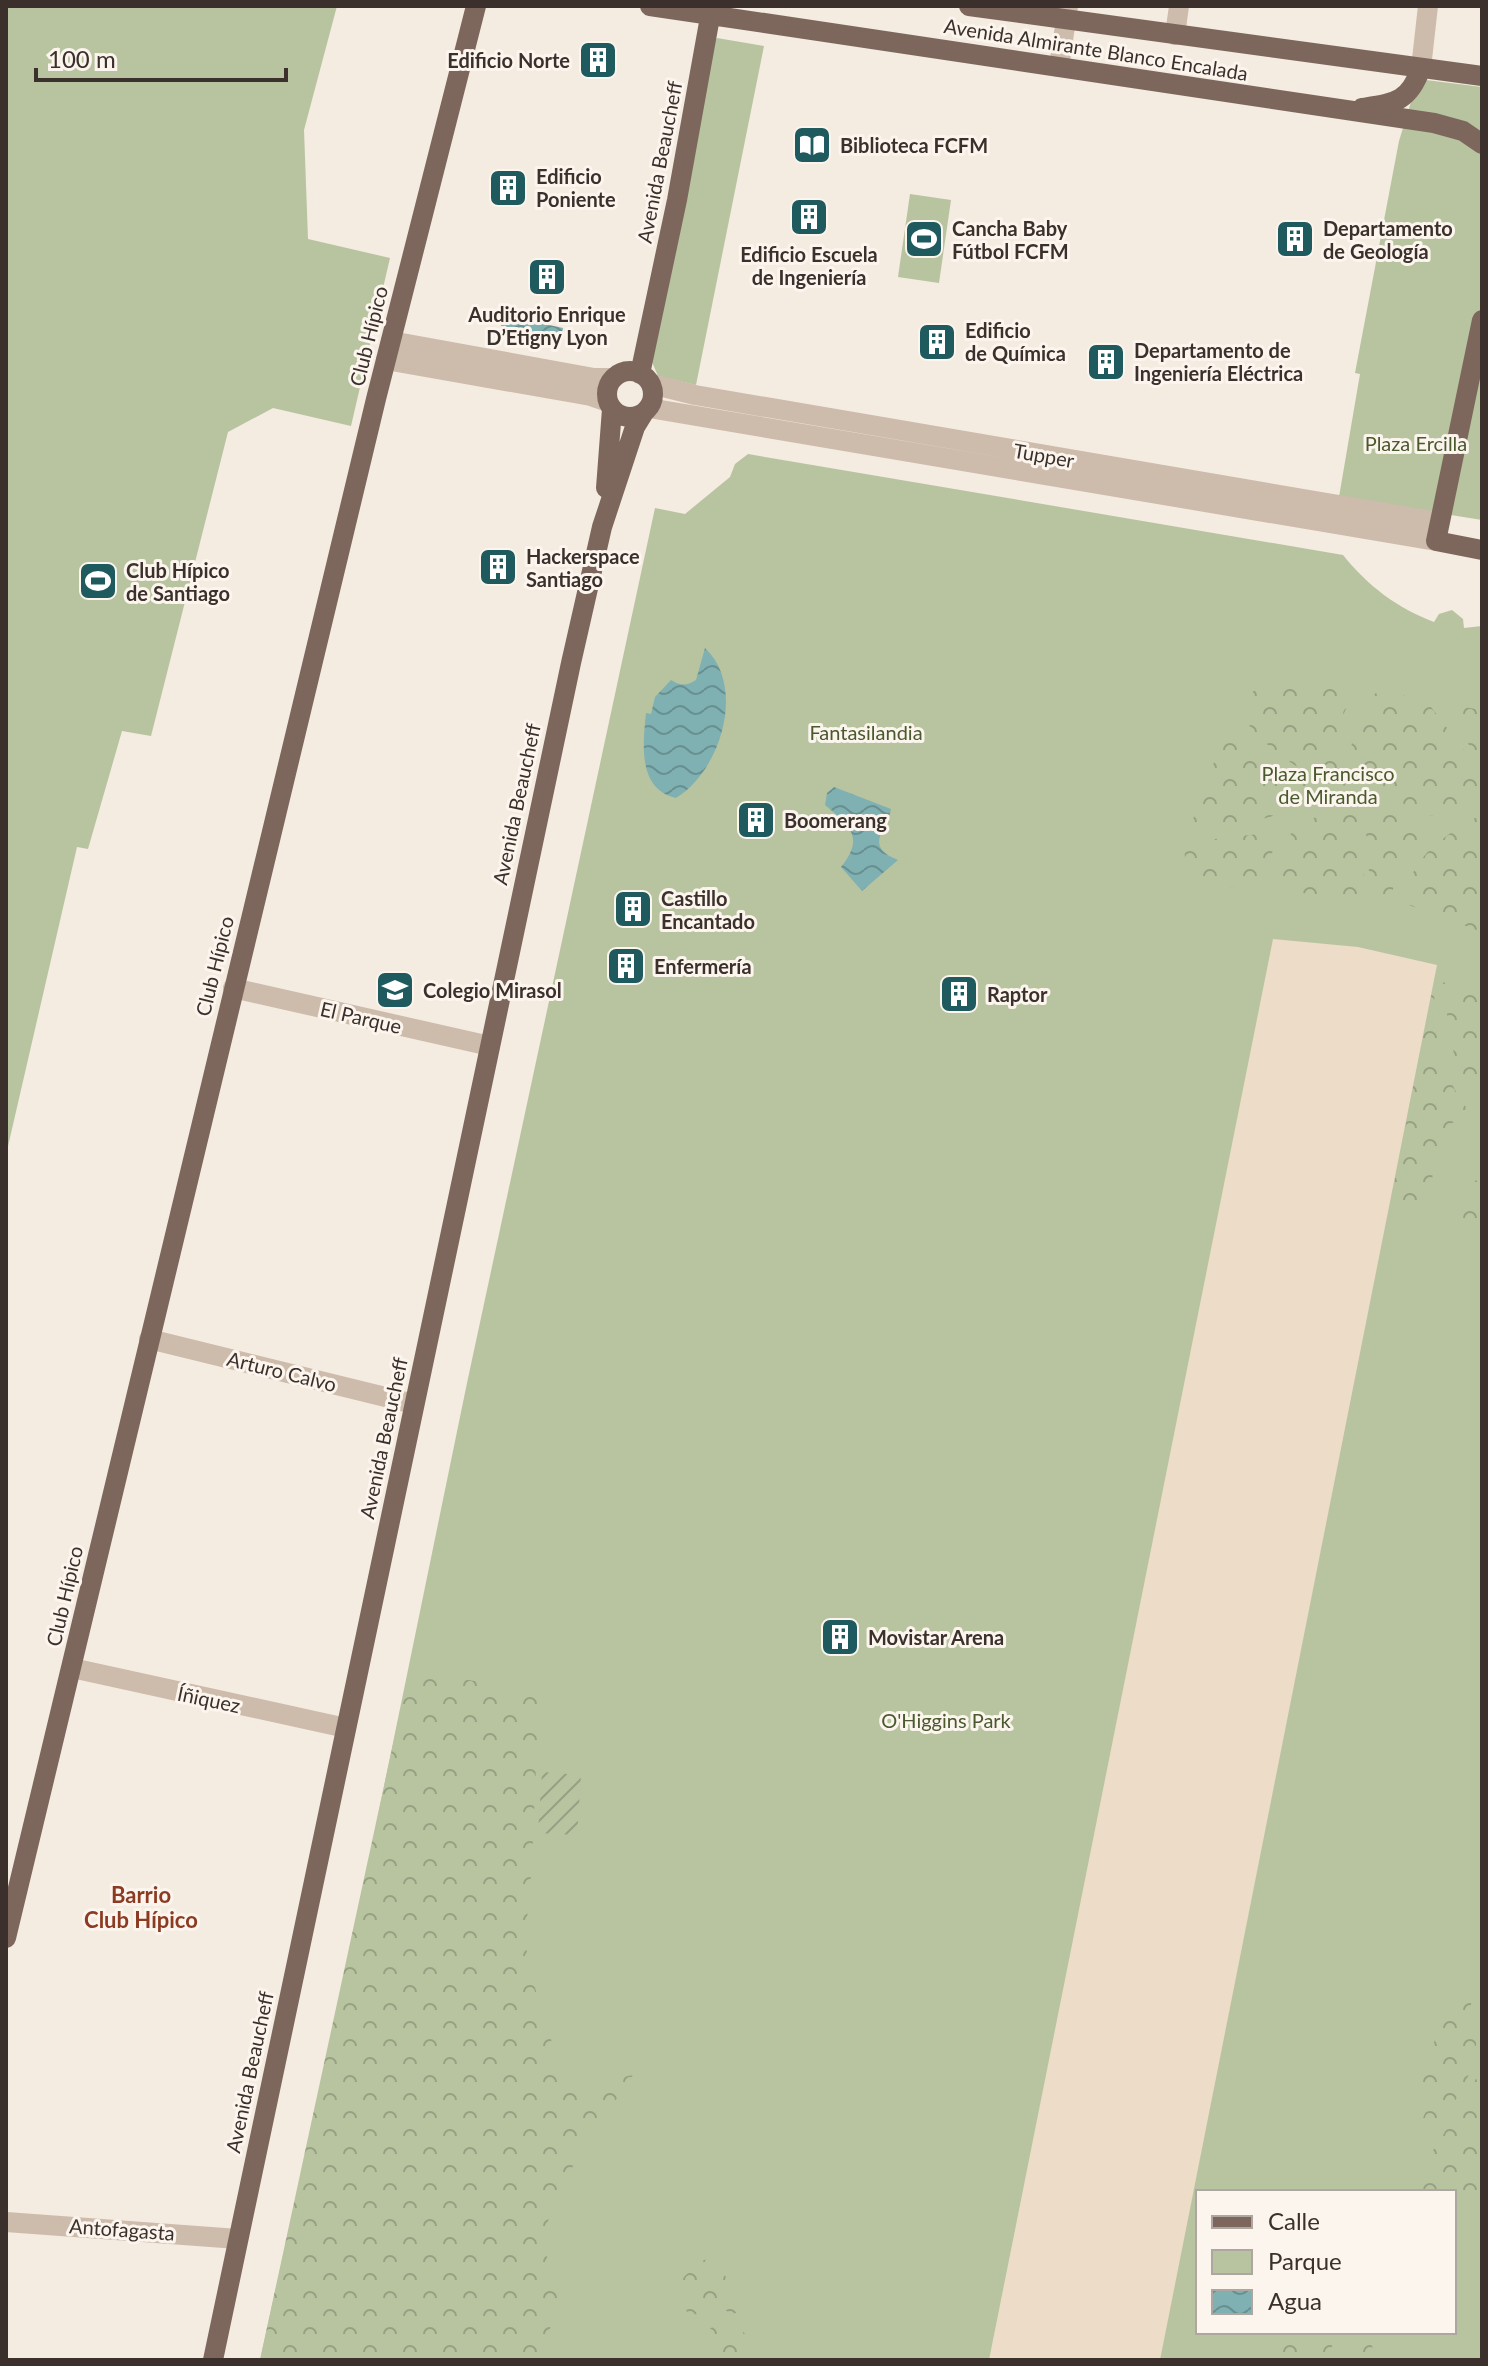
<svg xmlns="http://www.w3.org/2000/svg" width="1488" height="2366" font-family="Lato,sans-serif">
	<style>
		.green { fill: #b8c4a0; fill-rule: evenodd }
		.forest { fill: url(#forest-crowns) }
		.garden { fill: url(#garden-furrows) }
		.plaza { fill: #ecdcc8 }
		.water { fill: url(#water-waves) }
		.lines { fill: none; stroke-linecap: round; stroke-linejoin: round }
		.minor { stroke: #cdbbac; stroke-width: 20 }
		.major { stroke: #7d675c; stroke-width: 20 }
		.labels { text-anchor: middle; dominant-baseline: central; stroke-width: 6; stroke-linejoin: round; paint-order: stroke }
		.street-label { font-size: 20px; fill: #3b302b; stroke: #fbf5ee }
		.poi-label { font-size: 20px; font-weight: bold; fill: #3b302b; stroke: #fbf5ee; text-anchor: start }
		.park-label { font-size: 20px; fill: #4a5a2e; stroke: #fbf5ee }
		.neighbourhood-label { font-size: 22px; font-weight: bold; fill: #8c3b22; stroke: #fbf5ee }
	</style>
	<defs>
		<pattern id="forest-crowns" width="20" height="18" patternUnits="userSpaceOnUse" patternTransform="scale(2)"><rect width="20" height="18" fill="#b8c4a0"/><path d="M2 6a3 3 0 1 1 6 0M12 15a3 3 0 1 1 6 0" fill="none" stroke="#97a083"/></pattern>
		<pattern id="garden-furrows" width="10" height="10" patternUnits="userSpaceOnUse" patternTransform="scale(2)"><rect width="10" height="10" fill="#b8c4a0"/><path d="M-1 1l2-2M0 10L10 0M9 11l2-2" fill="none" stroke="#97a083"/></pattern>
		<pattern id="water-waves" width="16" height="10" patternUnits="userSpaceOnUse" patternTransform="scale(2)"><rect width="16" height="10" fill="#7fb0b2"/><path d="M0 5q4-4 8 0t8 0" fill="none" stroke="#699091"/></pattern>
	</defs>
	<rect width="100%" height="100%" fill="#f4ebe1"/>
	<!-- green -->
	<path class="green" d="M6 6H337L304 130 308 239 390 258 351 426 273 408 228 432 151 736 122 731 88 849 77 847 6 1155Z
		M717 38 764 46 696 385 658 376 652 362 715 40Z
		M1418 79 1482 87V520L1339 497 1360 374 1355 373 1399 141Z
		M910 194 951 200 939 283 898 277Z
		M748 454 1343 555C1368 586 1397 608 1434 622L1439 614 1452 610 1463 619 1464 628 1482 626V2360H260L351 1947 467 1383 655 508 685 514 730 477 735 464ZM1198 2192H1454V2332H1198Z"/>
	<!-- forest -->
	<path class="forest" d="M1292 678C1312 678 1338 678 1354 688 1350 706 1334 725 1338 744 1340 760 1358 768 1350 785 1325 791 1269 750 1253 730 1248 724 1243 716 1238 710L1240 702 1255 690Z
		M1385 690 1428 703 1482 774V799C1463 812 1451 818 1428 815L1367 787 1362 768 1351 748 1352 742 1371 695Z
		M1451 705 1482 710V764L1450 717Z
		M1232 723C1239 730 1245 741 1252 748 1273 768 1300 780 1326 792L1325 797 1317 802C1286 811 1220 838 1192 822L1227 727Z
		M1353 801 1359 807 1365 900 1284 891 1278 881 1291 833 1325 811Z
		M1368 801C1389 808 1412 815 1426 833 1423 847 1405 858 1398 872 1394 880 1394 890 1390 898L1383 903 1375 902 1371 898 1364 805Z
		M1482 814V932L1409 905 1405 899C1412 853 1445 836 1482 814Z
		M1268 833 1275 837 1267 883 1254 890 1198 883 1187 872 1184 850 1188 842Z
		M1434 980C1434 1026 1439 1074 1469 1111 1462 1119 1450 1122 1444 1131 1429 1152 1437 1197 1420 1217L1401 1216 1390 1205Z
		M1443 982 1482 996V1107C1452 1084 1448 1018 1443 982Z
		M1477 1180 1482 1181V1230L1472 1222 1463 1223 1458 1212 1465 1185Z
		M409 1670 539 1692 532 1864 525 1942 532 1978 566 2088 633 2075C607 2114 545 2196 545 2242 544 2263 561 2281 559 2302 556 2323 541 2338 542 2360H260Z
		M1472 1980C1467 2007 1477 2025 1476 2049 1474 2079 1442 2119 1427 2145L1418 2127C1421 2121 1426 2114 1426 2108 1427 2100 1412 2092 1414 2072L1427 2057 1432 2056C1437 2042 1431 2030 1438 2016 1462 2008 1457 1996 1472 1980Z
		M1482 2068V2197L1454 2213V2192H1406L1452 2121Z
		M708 2259 717 2264 743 2302 740 2312 731 2314 724 2309 706 2320 698 2314 690 2315 687 2312 676 2285 700 2261Z
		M726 2321 739 2325 752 2345 767 2360H699C698 2338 706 2327 726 2321Z
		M1255 2332H1335L1329 2360H1280L1281 2350 1263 2341Z
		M1348 2332H1366L1378 2360H1344Z"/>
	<!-- garden -->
	<path class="garden" d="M542 1772 581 1775 577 1835 538 1833Z"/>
	<!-- plaza -->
	<path class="plaza" d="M1273 939 1358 947 1437 965 1160 2360H989Z"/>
	<!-- water -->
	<path class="water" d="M504 315 563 328 561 339 501 326Z
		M705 648C747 687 720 772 676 798 637 789 643 743 646 713L651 714 655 697 671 680C681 686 686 686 696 680Z
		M834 787 891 809C888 829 862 846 898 860L862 891 841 867C865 837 850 826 825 805L827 793Z"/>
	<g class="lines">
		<!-- minor -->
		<path class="minor" d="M1175 35 1179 6
			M1059 67 1068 6
			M1421 68 1428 6
			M391 341 594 378H614
			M386 360 591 396 608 402
			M651 384 695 395 1438 522
			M649 408 1436 541
			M233 988 490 1046
			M149 1339 414 1404
			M72 1668 346 1728
			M6 2222 238 2239"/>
		<!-- major -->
		<path class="major" d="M650 6 1434 123 1463 131 1482 144
			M969 6 1482 76
			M1362 108C1395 103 1409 102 1421 68
			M1482 320 1436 541 1482 550
			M607 394a23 23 0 1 1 46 0a23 23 0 1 1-46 0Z
			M640 374 677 200 712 6
			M606 488 612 409
			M6 1938 376 399 476 6
			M213 2360 571 663 602 527 635 427 643 414"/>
	</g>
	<!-- icons -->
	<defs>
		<symbol id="building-square" viewBox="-11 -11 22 22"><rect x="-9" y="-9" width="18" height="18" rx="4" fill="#1f5a5e" stroke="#fbf5ee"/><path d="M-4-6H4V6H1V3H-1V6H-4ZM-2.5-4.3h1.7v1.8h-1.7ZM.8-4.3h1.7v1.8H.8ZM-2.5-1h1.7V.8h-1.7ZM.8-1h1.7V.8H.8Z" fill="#fff"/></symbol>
		<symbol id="library-square" viewBox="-11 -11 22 22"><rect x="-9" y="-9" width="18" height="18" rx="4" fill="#1f5a5e" stroke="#fbf5ee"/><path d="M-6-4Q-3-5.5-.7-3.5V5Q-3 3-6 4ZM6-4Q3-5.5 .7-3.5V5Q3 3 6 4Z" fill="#fff"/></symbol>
		<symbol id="stadium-square" viewBox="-11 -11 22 22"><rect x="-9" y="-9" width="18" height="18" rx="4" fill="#1f5a5e" stroke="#fbf5ee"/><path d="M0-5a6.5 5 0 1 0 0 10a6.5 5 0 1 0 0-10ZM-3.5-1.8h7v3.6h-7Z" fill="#fff"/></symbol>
		<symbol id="school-square" viewBox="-11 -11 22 22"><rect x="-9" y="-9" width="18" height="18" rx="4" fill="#1f5a5e" stroke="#fbf5ee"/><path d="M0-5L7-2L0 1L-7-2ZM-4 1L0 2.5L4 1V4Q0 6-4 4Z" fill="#fff"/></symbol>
	</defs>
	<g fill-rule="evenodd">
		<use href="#building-square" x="576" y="38" width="44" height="44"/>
		<use href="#library-square" x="790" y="123" width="44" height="44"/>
		<use href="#building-square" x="486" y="166" width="44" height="44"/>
		<use href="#building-square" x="787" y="195" width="44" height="44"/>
		<use href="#stadium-square" x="902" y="217" width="44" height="44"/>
		<use href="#building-square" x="1273" y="217" width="44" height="44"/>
		<use href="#building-square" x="525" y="255" width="44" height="44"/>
		<use href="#building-square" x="915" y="320" width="44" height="44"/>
		<use href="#building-square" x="1084" y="340" width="44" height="44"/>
		<use href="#building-square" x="476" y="545" width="44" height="44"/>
		<use href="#stadium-square" x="76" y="559" width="44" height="44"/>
		<use href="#building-square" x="734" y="798" width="44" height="44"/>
		<use href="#building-square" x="611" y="887" width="44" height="44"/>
		<use href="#building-square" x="604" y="944" width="44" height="44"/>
		<use href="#school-square" x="373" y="968" width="44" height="44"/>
		<use href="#building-square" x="937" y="972" width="44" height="44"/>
		<use href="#building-square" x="818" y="1615" width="44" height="44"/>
	</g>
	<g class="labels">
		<!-- street labels -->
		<g class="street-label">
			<text transform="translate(1096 49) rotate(9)">Avenida Almirante Blanco Encalada</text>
			<text transform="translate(659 162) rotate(-79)">Avenida Beaucheff</text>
			<text transform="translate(368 336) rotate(-76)">Club Hípico</text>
			<text transform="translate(1044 455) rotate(10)">Tupper</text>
			<text transform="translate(516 804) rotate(-78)">Avenida Beaucheff</text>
			<text transform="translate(214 966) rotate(-76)">Club Hípico</text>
			<text transform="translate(361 1017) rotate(13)">El Parque</text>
			<text transform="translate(282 1371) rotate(14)">Arturo Calvo</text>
			<text transform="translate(383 1438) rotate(-78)">Avenida Beaucheff</text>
			<text transform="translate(64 1596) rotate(-77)">Club Hípico</text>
			<text transform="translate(209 1699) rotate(12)">Íñiquez</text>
			<text transform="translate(249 2072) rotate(-78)">Avenida Beaucheff</text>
			<text transform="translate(122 2229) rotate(4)">Antofagasta</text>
		</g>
		<!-- poi labels -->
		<g class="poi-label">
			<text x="570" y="60" text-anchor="end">Edificio Norte</text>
			<text x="840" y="145">Biblioteca FCFM</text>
			<text x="536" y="176">Edificio<tspan x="536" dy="23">Poniente</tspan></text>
			<text x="952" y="228">Cancha Baby<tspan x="952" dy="23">Fútbol FCFM</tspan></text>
			<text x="1323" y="228">Departamento<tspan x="1323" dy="23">de Geología</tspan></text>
			<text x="809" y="254" text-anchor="middle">Edificio Escuela<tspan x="809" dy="23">de Ingeniería</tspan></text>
			<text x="547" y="314" text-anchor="middle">Auditorio Enrique<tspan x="547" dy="23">D’Etigny Lyon</tspan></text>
			<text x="965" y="330">Edificio<tspan x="965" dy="23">de Química</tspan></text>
			<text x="1134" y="350">Departamento de<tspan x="1134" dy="23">Ingeniería Eléctrica</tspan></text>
			<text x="526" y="556">Hackerspace<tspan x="526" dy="23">Santiago</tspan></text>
			<text x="126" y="570">Club Hípico<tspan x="126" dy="23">de Santiago</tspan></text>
			<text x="784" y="820">Boomerang</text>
			<text x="661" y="898">Castillo<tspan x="661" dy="23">Encantado</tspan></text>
			<text x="654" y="966">Enfermería</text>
			<text x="423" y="990">Colegio Mirasol</text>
			<text x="987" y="994">Raptor</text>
			<text x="868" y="1637">Movistar Arena</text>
		</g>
		<!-- park labels -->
		<g class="park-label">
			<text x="1416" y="443">Plaza Ercilla</text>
			<text x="866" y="732">Fantasilandia</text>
			<text x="1328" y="773">Plaza Francisco<tspan x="1328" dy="23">de Miranda</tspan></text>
			<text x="946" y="1720">O'Higgins Park</text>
		</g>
		<!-- neighbourhood labels -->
		<g class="neighbourhood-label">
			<text x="141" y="1894">Barrio<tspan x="141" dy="25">Club Hípico</tspan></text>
		</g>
	</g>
	<!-- border -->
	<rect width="1488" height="2366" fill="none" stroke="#3b302b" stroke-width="16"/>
	<!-- legend -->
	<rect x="1196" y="2190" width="260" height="144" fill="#fbf5ee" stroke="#aea6a0" stroke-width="2"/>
	<rect x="1212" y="2216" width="40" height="12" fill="#7d675c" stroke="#aea6a0" stroke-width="2"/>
	<text x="1268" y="2230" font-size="24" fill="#3b302b">Calle</text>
	<rect x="1212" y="2250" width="40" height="24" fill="#b8c4a0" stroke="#aea6a0" stroke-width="2"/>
	<text x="1268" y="2270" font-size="24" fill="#3b302b">Parque</text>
	<rect x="1212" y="2290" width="40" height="24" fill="url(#water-waves)" stroke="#aea6a0" stroke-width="2"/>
	<text x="1268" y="2310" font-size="24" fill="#3b302b">Agua</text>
	<!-- scale -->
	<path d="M36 68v12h250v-12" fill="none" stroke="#3b302b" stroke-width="4"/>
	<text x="48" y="68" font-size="24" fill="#3b302b" stroke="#fbf5ee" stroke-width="6" paint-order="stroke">100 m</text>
</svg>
